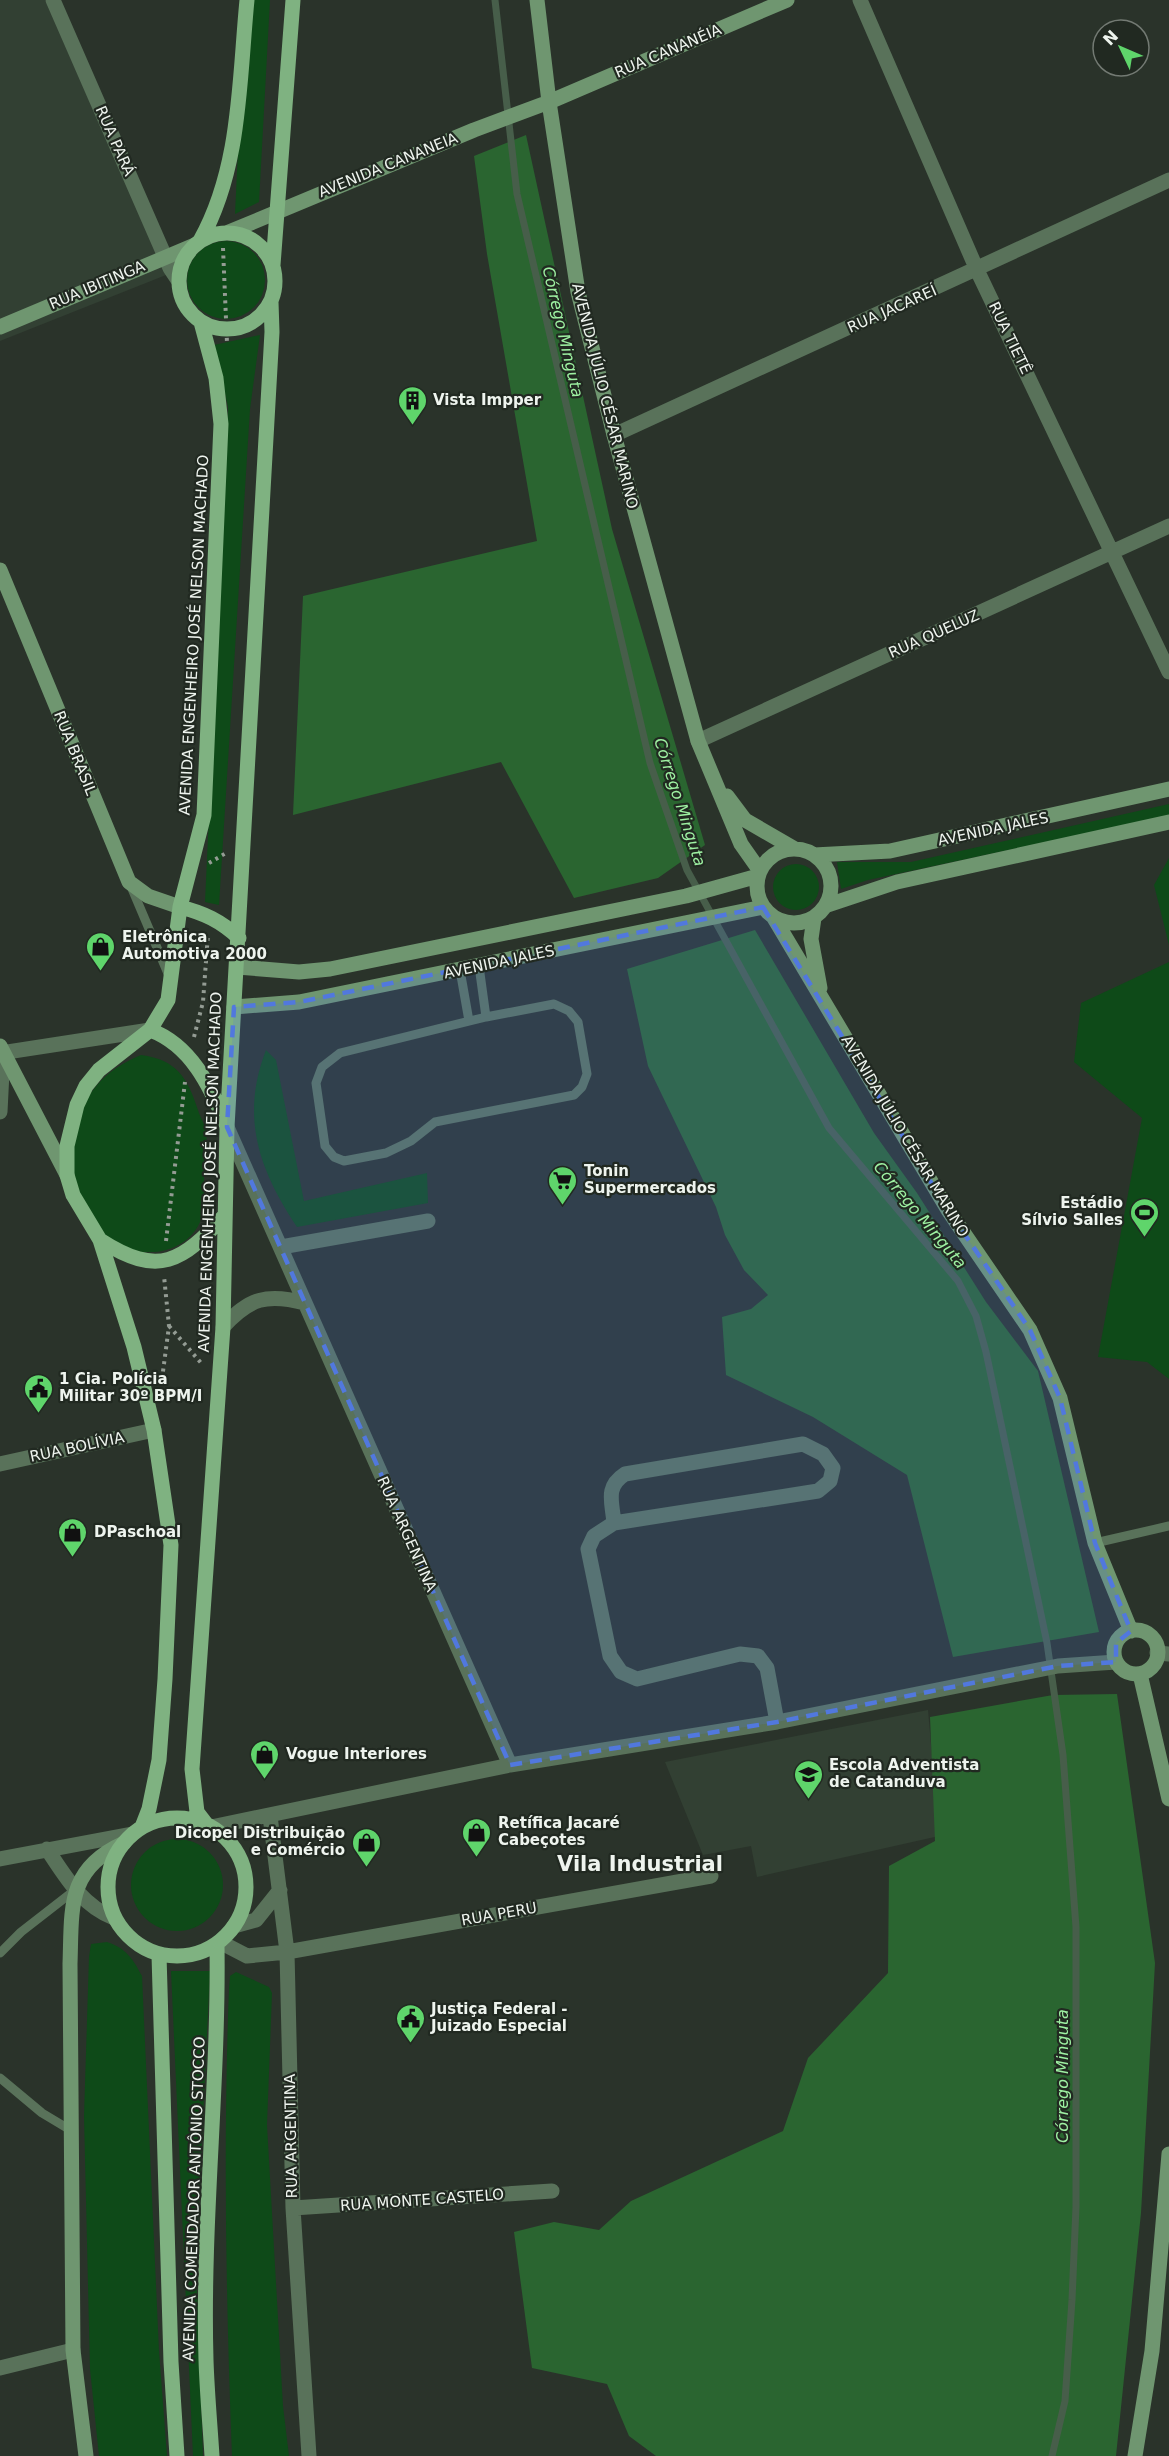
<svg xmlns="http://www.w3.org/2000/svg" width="1169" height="2456" font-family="'DejaVu Sans',sans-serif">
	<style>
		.built { fill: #324033 }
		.green { fill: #0e4a18 }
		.forest { fill: #2a6530 }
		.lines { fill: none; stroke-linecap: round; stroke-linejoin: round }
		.stream { stroke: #475e4a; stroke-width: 7 }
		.path { stroke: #949c94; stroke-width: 4; stroke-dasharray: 3 4.5; stroke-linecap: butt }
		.lane { stroke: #59725a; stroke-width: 9 }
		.street { stroke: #59725a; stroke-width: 15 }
		.secondary { stroke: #6f9670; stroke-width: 15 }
		.primary { stroke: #7fb281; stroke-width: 15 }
		.marked { fill: #5178de; fill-opacity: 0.2; stroke: #5178de; stroke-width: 4.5; stroke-dasharray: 12 8; stroke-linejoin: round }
		.labels { text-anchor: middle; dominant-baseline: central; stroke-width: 4.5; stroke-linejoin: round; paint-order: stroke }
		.street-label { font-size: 15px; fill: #eef4ee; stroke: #212921 }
		.poi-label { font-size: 15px; font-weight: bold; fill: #eef4ee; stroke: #212921; text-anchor: start }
		.water-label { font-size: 16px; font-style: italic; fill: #9ef1a2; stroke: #212921 }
		.district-label { font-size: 21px; font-weight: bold; fill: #eef4ee; stroke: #212921 }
	</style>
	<rect width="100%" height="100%" fill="#2a332a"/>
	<!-- built -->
	<path class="built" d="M0 0H45L166 275 0 341Z
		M928 1710 939 1836 757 1877 751 1846 703 1855 665 1762Z"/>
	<!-- green -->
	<path class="green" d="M245 0H270L259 202 235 214Z
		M187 280a39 39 0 1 1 78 0a39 39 0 1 1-78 0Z
		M260 335 250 409 219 905 205 902 228 407 214 345Z
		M1169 804V816L868 880 841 889 837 862H911Z
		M1169 858V945L1154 885Z
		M773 887a23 23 0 1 1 46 0a23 23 0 1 1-46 0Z
		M1169 962V1379L1147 1362 1098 1357 1142 1118 1074 1062 1081 1003Z
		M266 1050 276 1060 304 1201 427 1173 428 1203 297 1227C259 1170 240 1117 266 1050Z
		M141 1055C177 1060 187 1077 198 1110 200 1117 205 1124 206 1131 208 1146 205 1162 204 1176 204 1188 206 1202 203 1213 193 1257 134 1263 103 1236 98 1231 94 1223 90 1217 64 1182 68 1118 97 1085 109 1071 124 1062 141 1055Z
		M131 1885a46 46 0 1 1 92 0a46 46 0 1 1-92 0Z
		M107 1942C126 1948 133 1959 142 1976L159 2351 167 2456H99L90 2369 84 2116 89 1957 91 1944Z
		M171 1971H210L196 2263 203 2456H193Z
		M236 1972 269 1987 272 1993 267 2125 283 2406 289 2456H232C226 2300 223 2145 229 1989L230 1976Z"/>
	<!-- forest -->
	<path class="forest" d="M526 135 612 529 705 845 658 878 574 898 501 762 293 815 303 596 537 541 487 254 474 156Z
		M755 930 874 1133 917 1193 986 1302 1038 1371 1099 1632 953 1657 907 1475 813 1417 726 1375 722 1317 751 1309 768 1295 744 1270 725 1235 716 1207 648 1066 627 969Z
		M1117 1694 1155 1963 1141 2213 1116 2456H656L629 2436 607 2384 532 2368 514 2232 554 2222 599 2230 631 2201 783 2131 808 2058 888 1973 889 1866 935 1841 930 1717 1053 1695Z"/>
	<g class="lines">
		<!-- stream -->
		<path class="stream" d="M495 0 517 194 650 763 687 870 829 1128 958 1281 976 1316 986 1352 1047 1643 1063 1755 1076 1927V2207L1072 2300 1065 2401 1052 2456"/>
		<!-- path -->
		<path class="path" d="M223 248 227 343
			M209 863 226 853
			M194 1037 203 1002 208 934
			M166 1241 185 1082
			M169 1326 202 1364
			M162 1379 169 1326 164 1276"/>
		<!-- lane -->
		<path class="lane" d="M130 884 169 976
			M479 966 486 1017
			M460 970 469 1021
			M554 1004 569 1011 578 1022 587 1074 582 1087 574 1095 435 1122 411 1141 386 1153 344 1161 334 1157 325 1146 316 1083 322 1067 340 1053 486 1017Z
			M1095 1543 1169 1526
			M0 1953 21 1932 75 1890
			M0 2078 42 2113 72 2131"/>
		<!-- street -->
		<path class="street" d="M53 0 170 268 178 280
			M860 0 977 270 1169 672
			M614 435 1169 180
			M698 741 1169 526
			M0 1053 150 1030
			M0 1112 3 1052
			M227 1127 510 1765
			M281 1247 428 1221
			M223 1327C249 1298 267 1293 305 1303
			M0 1464 154 1430
			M614 1523C612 1501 605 1487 625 1474L803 1444 823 1454 833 1468 830 1481 818 1491 614 1523 594 1536 588 1549 610 1656 621 1672 637 1679 740 1654 758 1656 767 1668 777 1722
			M1157 1653 1169 1654
			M270 1816 287 1952 293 2208 309 2456
			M211 1827 510 1765 777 1722 1058 1666 1116 1662
			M47 1849C65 1876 82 1906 114 1918
			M0 1859 132 1834
			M234 1926 256 1920 280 1890
			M220 1942 247 1956 287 1952 711 1876
			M293 2208 552 2191
			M0 2368 73 2350"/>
		<!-- secondary -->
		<path class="secondary" d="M537 0 549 102 578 292 614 435 698 741 741 844 760 871
			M229 232 474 130 549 102 787 0
			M0 327 195 245
			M0 570 129 882 148 896 180 907
			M727 796 745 820 795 849
			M757 886a37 37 0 1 1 74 0a37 37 0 1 1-74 0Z
			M814 855 890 851 1169 789
			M825 906 897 882 1169 822
			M774 918 948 1210 1030 1330 1060 1398 1095 1543 1131 1631
			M814 918 811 939 820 988
			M237 967 299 972 330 969 686 896 758 876
			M234 1007 299 1002 763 907
			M0 1046 67 1175
			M1114 1652a22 22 0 1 1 44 0a22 22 0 1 1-44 0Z
			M1140 1674 1169 1799
			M86 2456 73 2350 70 1964C72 1909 66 1869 124 1843
			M1135 2456 1152 2351 1169 2154"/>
		<!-- primary -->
		<path class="primary" d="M179 281a48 48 0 1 1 96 0a48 48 0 1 1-96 0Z
			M200 241C241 168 239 81 247 0
			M273 265 293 0
			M180 907C204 913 221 921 239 938
			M150 1030C191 1045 210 1086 226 1124
			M100 1240C159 1278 182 1262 225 1215
			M108 1887a69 69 0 1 1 138 0a69 69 0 1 1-138 0Z
			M207 1825 197 1812 192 1769 223 1327 227 1127 272 332 271 302
			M142 1827 149 1809 159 1760 165 1679 171 1545 154 1430 134 1347 100 1240 73 1195 67 1175V1146L77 1105 86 1086 99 1070 150 1030 168 1000 180 907 204 815 221 424 216 378 201 322
			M159 1955 171 2362 177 2456
			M212 2456C210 2424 207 2392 206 2360 202 2221 219 2083 217 1944"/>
	</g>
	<!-- marked area -->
	<path class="marked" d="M763 907 948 1210 1030 1330 1060 1398 1095 1543 1131 1631 1116 1643V1662L1058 1666 777 1722 510 1765 227 1127 234 1007 299 1002Z"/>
	<!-- icons -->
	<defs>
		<symbol id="building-pin" viewBox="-11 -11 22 30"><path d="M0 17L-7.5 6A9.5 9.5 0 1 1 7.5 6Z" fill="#5fd56b" stroke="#212921"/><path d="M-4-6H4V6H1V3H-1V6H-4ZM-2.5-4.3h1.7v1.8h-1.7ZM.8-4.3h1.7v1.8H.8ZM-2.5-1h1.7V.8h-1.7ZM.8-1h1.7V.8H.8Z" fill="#111"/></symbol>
		<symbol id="shop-pin" viewBox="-11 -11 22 30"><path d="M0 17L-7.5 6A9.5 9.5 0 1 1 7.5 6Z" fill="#5fd56b" stroke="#212921"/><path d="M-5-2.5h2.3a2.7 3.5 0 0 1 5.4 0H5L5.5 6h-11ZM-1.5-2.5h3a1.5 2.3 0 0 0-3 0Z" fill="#111"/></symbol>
		<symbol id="supermarket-pin" viewBox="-11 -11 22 30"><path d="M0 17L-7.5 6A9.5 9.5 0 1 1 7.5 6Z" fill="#5fd56b" stroke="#212921"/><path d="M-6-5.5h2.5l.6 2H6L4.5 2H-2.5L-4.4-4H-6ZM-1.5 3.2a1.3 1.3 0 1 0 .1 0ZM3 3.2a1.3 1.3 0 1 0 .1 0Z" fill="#111"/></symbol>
		<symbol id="stadium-pin" viewBox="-11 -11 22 30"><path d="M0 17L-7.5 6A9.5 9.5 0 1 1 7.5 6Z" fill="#5fd56b" stroke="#212921"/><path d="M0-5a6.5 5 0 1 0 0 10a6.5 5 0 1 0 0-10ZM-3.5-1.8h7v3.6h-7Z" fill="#111"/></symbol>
		<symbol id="civic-pin" viewBox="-11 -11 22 30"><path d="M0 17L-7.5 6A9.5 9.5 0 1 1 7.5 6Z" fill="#5fd56b" stroke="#212921"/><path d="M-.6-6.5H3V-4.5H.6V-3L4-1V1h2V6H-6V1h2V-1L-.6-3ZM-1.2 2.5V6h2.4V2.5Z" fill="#111"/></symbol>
		<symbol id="school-pin" viewBox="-11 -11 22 30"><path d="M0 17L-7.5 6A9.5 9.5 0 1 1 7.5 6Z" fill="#5fd56b" stroke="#212921"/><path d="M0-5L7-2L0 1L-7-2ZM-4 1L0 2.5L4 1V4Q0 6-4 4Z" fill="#111"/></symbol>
	</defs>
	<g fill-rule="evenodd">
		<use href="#building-pin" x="396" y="384" width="33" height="45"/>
		<use href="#shop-pin" x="84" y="930" width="33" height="45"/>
		<use href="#supermarket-pin" x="546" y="1164" width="33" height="45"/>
		<use href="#stadium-pin" x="1128" y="1196" width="33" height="45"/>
		<use href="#civic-pin" x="22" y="1372" width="33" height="45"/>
		<use href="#shop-pin" x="56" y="1516" width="33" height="45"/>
		<use href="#shop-pin" x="248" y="1738" width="33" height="45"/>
		<use href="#school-pin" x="792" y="1758" width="33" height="45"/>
		<use href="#shop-pin" x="460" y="1816" width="33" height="45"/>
		<use href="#shop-pin" x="350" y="1826" width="33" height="45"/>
		<use href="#civic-pin" x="394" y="2002" width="33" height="45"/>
	</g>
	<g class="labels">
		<!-- street labels -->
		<g class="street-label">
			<text transform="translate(668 51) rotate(-23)">RUA CANANÉIA</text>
			<text transform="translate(115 141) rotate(66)">RUA PARÁ</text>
			<text transform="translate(388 165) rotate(-22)">AVENIDA CANANEIA</text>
			<text transform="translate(97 285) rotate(-23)">RUA IBITINGA</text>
			<text transform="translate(892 309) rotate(-24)">RUA JACAREÍ</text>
			<text transform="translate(1010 338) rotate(64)">RUA TIETÊ</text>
			<text transform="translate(605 396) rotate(76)">AVENIDA JÚLIO CÉSAR MARINO</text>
			<text transform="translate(934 634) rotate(-24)">RUA QUELUZ</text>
			<text transform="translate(194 635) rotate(-87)">AVENIDA ENGENHEIRO JOSÉ NELSON MACHADO</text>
			<text transform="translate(75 753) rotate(68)">RUA BRASIL</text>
			<text transform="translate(993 829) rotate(-12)">AVENIDA JALES</text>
			<text transform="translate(499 962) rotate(-12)">AVENIDA JALES</text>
			<text transform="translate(905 1136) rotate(59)">AVENIDA JÚLIO CÉSAR MARINO</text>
			<text transform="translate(210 1172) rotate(-88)">AVENIDA ENGENHEIRO JOSÉ NELSON MACHADO</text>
			<text transform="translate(77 1447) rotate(-12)">RUA BOLÍVIA</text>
			<text transform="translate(407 1534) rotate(66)">RUA ARGENTINA</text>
			<text transform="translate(499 1914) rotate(-10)">RUA PERU</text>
			<text transform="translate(291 2136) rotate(-91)">RUA ARGENTINA</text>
			<text transform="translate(194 2199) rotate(-88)">AVENIDA COMENDADOR ANTÔNIO STOCCO</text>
			<text transform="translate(422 2200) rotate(-4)">RUA MONTE CASTELO</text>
		</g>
		<!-- poi labels -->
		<g class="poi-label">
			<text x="433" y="400">Vista Impper</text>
			<text x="122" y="937">Eletrônica<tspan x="122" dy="17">Automotiva 2000</tspan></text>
			<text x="584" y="1171">Tonin<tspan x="584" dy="17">Supermercados</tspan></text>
			<text x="1123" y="1203" text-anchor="end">Estádio<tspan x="1123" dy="17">Sílvio Salles</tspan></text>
			<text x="59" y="1379">1 Cia. Polícia<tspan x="59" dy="17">Militar 30º BPM/I</tspan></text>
			<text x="94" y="1532">DPaschoal</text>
			<text x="286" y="1754">Vogue Interiores</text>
			<text x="829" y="1765">Escola Adventista<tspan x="829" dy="17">de Catanduva</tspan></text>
			<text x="498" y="1823">Retífica Jacaré<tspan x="498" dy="17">Cabeçotes</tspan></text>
			<text x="345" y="1833" text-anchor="end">Dicopel Distribuição<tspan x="345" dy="17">e Comércio</tspan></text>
			<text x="431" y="2009">Justiça Federal -<tspan x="431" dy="17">Juizado Especial</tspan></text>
		</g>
		<!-- water labels -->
		<g class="water-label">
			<text transform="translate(563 332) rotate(77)">Córrego Minguta</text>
			<text transform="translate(680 802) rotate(72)">Córrego Minguta</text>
			<text transform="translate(920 1215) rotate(50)">Córrego Minguta</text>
			<text transform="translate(1062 2076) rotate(-90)">Córrego Minguta</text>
		</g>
		<!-- district labels -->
		<g class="district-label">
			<text x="640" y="1864">Vila Industrial</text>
		</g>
	</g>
	<!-- north arrow -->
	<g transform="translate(1121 48) rotate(314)"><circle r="28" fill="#212921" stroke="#737a73" stroke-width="1.5"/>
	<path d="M0-4.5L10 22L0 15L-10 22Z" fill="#5fd56b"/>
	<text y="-9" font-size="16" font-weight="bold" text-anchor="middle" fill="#eef4ee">N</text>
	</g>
</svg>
